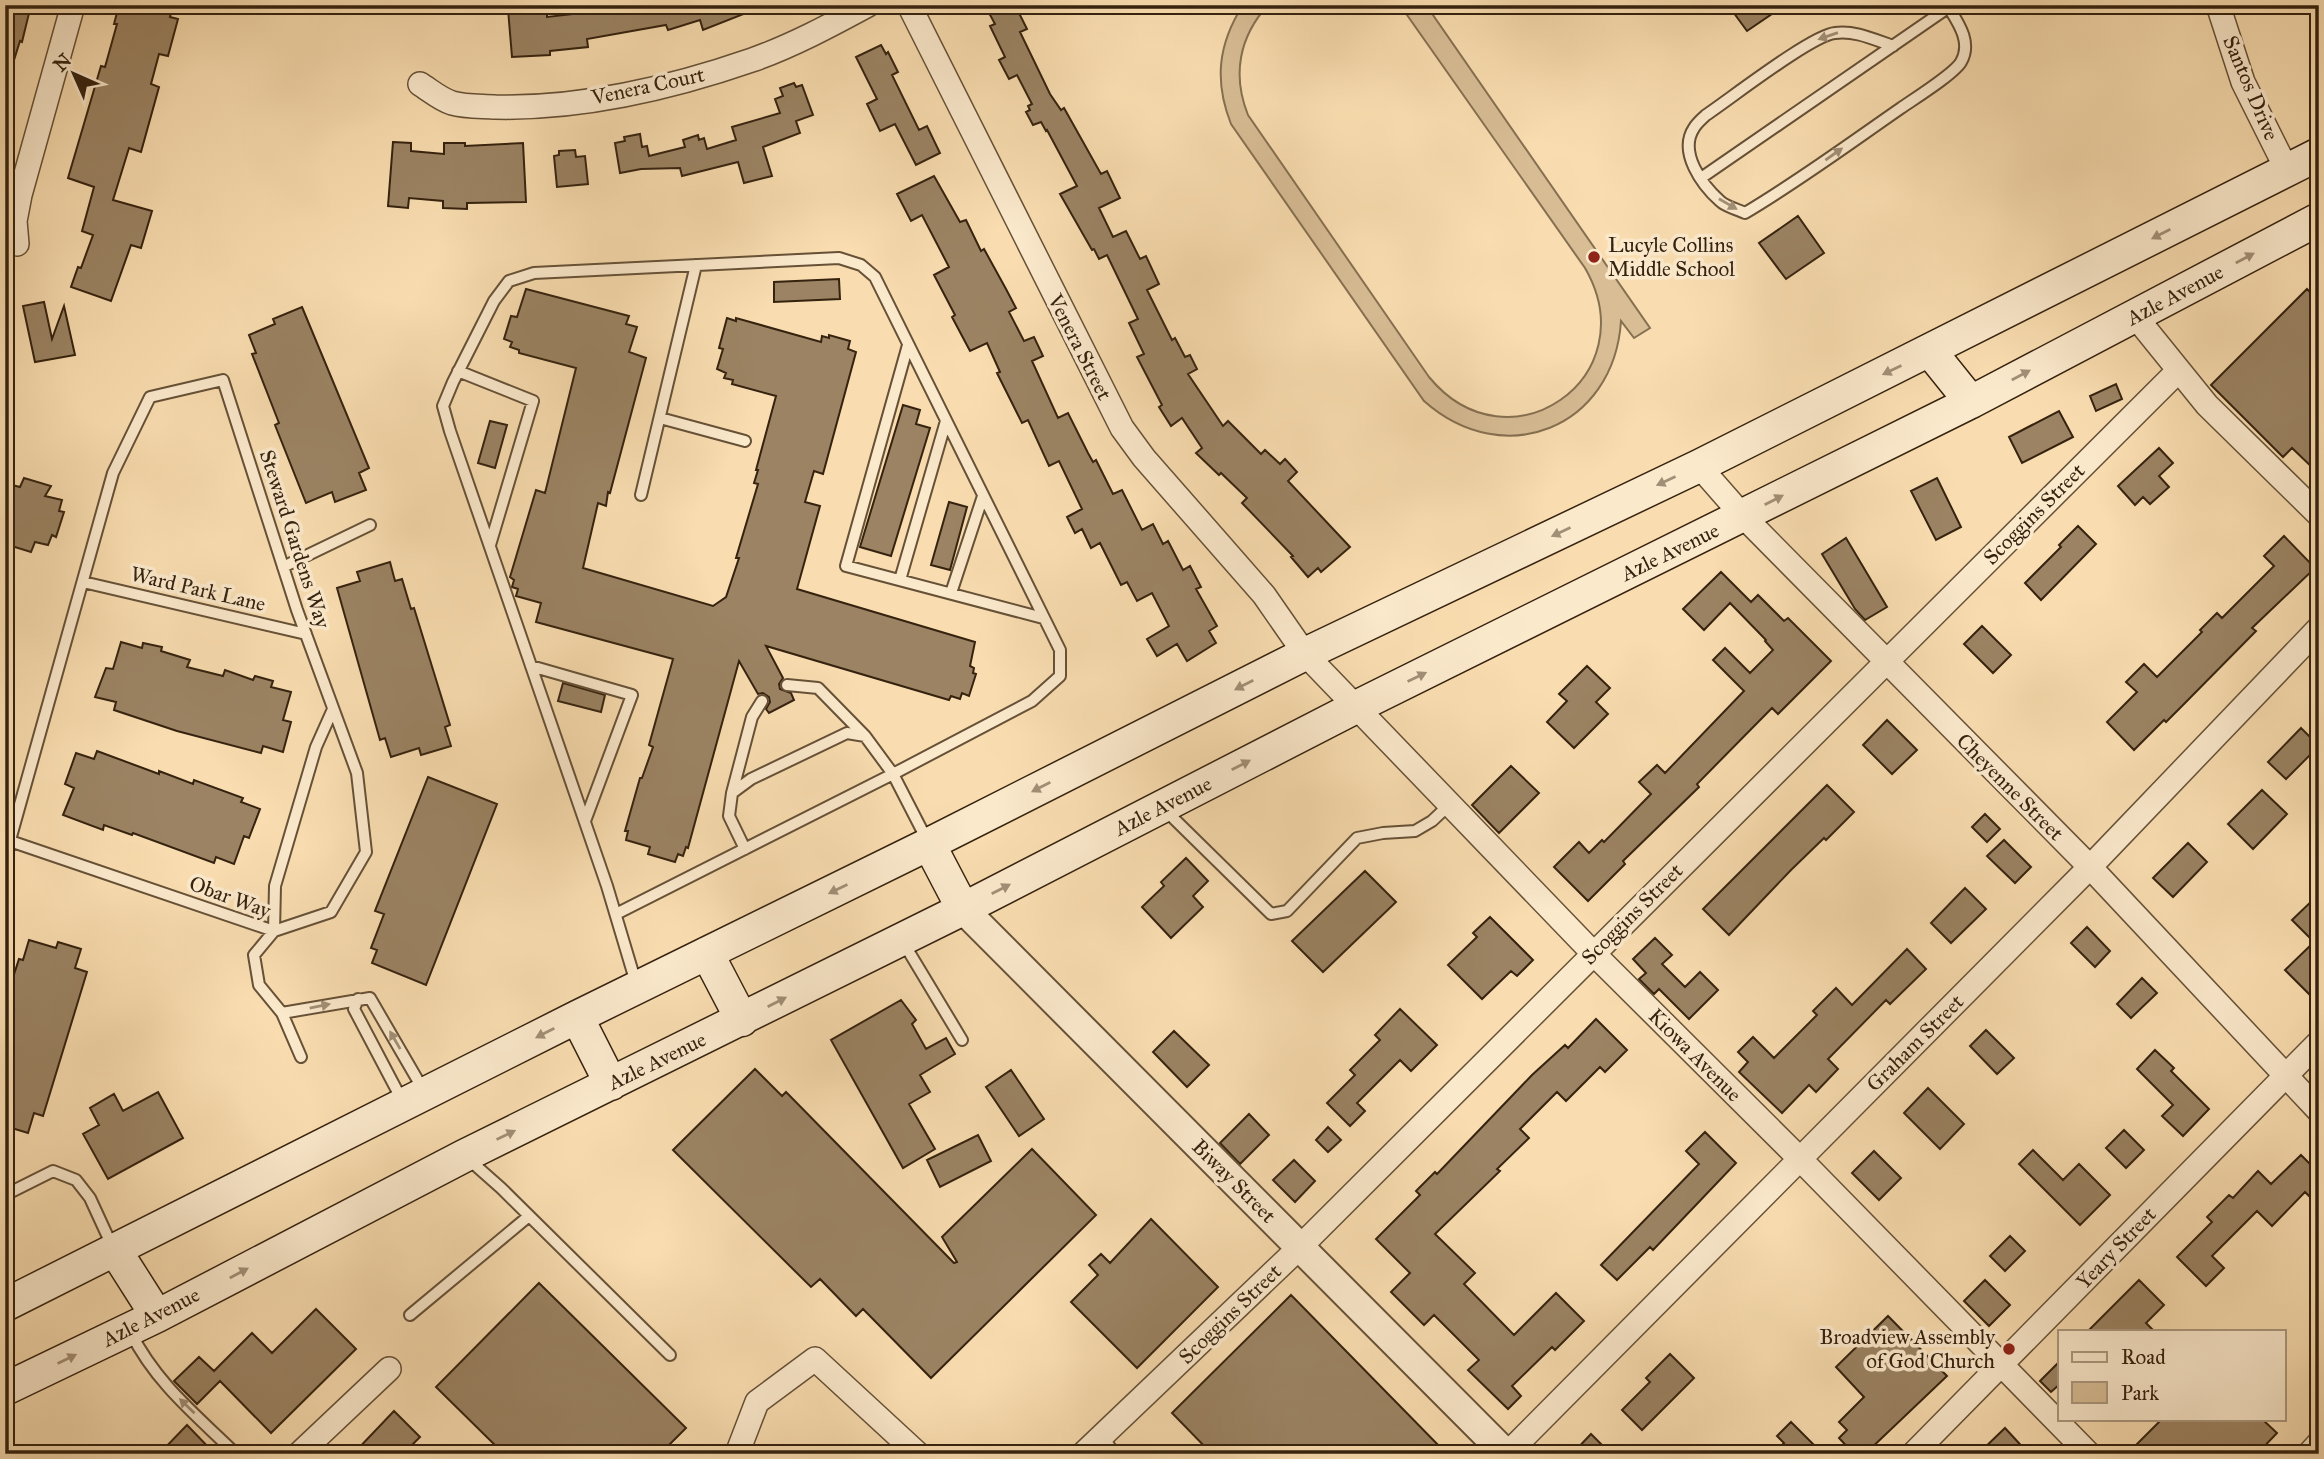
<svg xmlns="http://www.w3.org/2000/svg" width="2324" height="1459" font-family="'IM FELL Great Primer',serif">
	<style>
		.green { fill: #d8bd95; stroke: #867052; stroke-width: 2 }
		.building { fill: #9b8363; stroke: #35220f; stroke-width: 2 }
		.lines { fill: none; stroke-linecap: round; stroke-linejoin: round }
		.service-casing { stroke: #665137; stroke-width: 14 }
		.minor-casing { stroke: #665137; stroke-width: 26 }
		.tertiary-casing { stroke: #665137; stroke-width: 32 }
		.secondary-casing { stroke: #35220f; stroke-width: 35 }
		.service { stroke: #fbe9cc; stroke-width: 10 }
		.minor { stroke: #fbe9cc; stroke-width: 23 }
		.tertiary { stroke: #fbe9cc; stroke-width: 28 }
		.secondary { stroke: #fbe9cc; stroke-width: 32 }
		.oneway { fill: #a28f77 }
		.poi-dot { fill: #8f2418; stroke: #fbe9cc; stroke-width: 2.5 }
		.labels { text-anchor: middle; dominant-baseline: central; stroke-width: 7; stroke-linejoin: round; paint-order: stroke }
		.street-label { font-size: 21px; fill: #35220f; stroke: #fbe9cc }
		.poi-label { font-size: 21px; fill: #35220f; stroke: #fbe9cc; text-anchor: start }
	</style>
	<rect width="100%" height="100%" fill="#f9ddb0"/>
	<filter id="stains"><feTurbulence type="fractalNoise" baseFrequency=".00286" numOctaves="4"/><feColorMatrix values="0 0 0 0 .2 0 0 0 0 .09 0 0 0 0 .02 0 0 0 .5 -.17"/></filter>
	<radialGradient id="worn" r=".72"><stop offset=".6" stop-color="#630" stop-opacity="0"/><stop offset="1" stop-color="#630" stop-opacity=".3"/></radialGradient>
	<!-- green -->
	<path class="green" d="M1243 5H1268C1239 37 1232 75 1248 115L1429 377C1509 474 1648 377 1585 268L1400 5H1426L1650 328 1634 338 1621 321C1614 428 1504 472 1424 401L1231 124C1214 81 1218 44 1243 5Z"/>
	<!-- building -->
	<path class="building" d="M5 5H31L22 42 20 41 9 76H5Z
		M119 5H173L170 17 178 19 168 56 159 54 151 84 159 87 141 152 129 148 113 200 152 211 141 248 131 245 111 301 71 287 78 267 81 268 93 235 82 231 94 187 68 178 101 66 105 67 117 24H114Z
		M528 5H547V17L610 10 609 5H639L641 13 668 5 764 6 703 30 700 20 668 30 666 25 587 39 588 47 550 51V55L512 57 508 9 529 8Z
		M1005 5H1015L1027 29 1020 32 1050 94 1061 110 1064 108 1101 174 1107 171 1120 198 1099 208 1113 237 1126 231 1140 259 1146 256 1159 284 1147 290 1172 340 1175 338 1185 357 1190 355 1197 369 1188 374 1223 426 1228 421 1261 454 1265 450 1280 464 1285 459 1297 472 1288 481 1350 547 1321 572 1318 568 1308 577 1291 557 1293 556 1242 503 1247 498 1221 473 1219 475 1196 453 1202 448 1182 418 1171 426 1159 407 1162 405 1137 357 1144 354 1129 323 1138 319 1107 255 1099 259 1094 249 1092 250 1060 194 1077 186 1047 130 1046 131 1041 122 1033 125 1026 112 1030 110 1028 106 1032 104 1017 75 1009 79 999 60 1005 57 990 26 995 24 989 13Z
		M1728 5H1785L1747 31Z
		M881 45 886 54 888 52 898 72 892 75 919 130 927 126 940 153 916 165 895 124 880 131 867 104 877 99 856 57Z
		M794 83 796 87 802 85 813 115 796 121 800 133 763 147 772 176 744 183 738 162 682 176 680 168 641 169 620 173 615 143 625 141 624 137 640 134 642 147 647 146 649 156 685 147 683 140 698 135 699 140 704 138 707 149 736 140 732 127 780 113 775 99 783 96 780 88Z
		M393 142 411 143V151L444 154V143H465V146L523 143 526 202 467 203V209L443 208V201L409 198 408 208 388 206Z
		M575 150 576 157 585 156 588 184 557 187 554 156 559 155V151Z
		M934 176 960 222 966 220 981 251 984 249 1006 289 1016 308 1009 312 1024 341 1034 337 1043 356 1032 361 1058 418 1068 413 1088 453 1093 462 1096 460 1113 494 1122 490 1142 530 1153 524 1163 544 1168 541 1183 570 1190 566 1201 587 1196 589 1217 626 1209 631 1216 643 1187 661 1177 644 1157 656 1147 639 1169 626 1152 593 1137 601 1127 582 1121 585 1100 543 1091 548 1082 529 1075 533 1067 517 1082 509 1059 461 1049 466 1028 420 1022 423 997 373 1000 372 987 343 970 351 952 317 955 315 934 275 949 267 922 215 911 221 897 194Z
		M1798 216 1824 253 1786 279 1759 243Z
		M839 279 840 299 774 302V282Z
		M526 289 629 316 626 324 637 327 629 352 646 358 610 493 608 492 606 506 598 503 583 568 713 606 726 597 739 558H736L758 484 754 483 758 470H756L776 396 732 384 733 380 724 378 726 373 717 369 723 349 719 348 727 318 736 321V318L821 342 822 336 829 338V335L850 341 848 349 856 352 823 474 814 471 805 502 820 506 797 589 975 642 970 666 974 668 973 673 976 674 969 696 962 693 960 699 951 696 949 700 766 646 783 678 779 684 780 689 791 693 794 700 769 713 766 709 770 702 769 697 763 693 758 694 739 661 688 848 686 847 683 856 678 854 675 862 648 854 650 847 626 840 628 831H625L640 778H642L653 747 649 745 673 659 536 622 541 603 516 596 518 589 512 587 514 580 510 577 536 490 545 493 576 368 519 353V350L510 347 512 342 504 339 511 316 517 317Z
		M2307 289 2319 301V474L2292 448 2283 457 2211 385Z
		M44 302 52 339 64 306 75 355 35 362 23 306Z
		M302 307 369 468 359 473 366 490 335 502 332 492 306 503 275 425 279 423 252 354 256 353 249 335 275 324 273 319Z
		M2116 384 2122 399 2096 411 2090 396Z
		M903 405 920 410 916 424 930 428 891 556 860 547Z
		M2059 411 2073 437 2022 463 2009 437Z
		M490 421 507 425 495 468 478 463Z
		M2159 448 2173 463 2159 476 2169 487 2150 504 2143 497 2135 505 2118 486Z
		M24 478 51 486 45 496 62 500 59 511 64 512 56 537 52 535 48 545 35 542 31 552 5 544V492L8 484 20 487Z
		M1937 478 1961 527 1936 540 1911 491Z
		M949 502 967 507 950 570 931 565Z
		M2078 526 2096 544 2041 600 2025 583 2061 547 2059 545Z
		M2284 536 2315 568 2252 628 2256 631 2184 704 2166 722 2164 720 2134 750 2107 722 2137 692 2126 682 2144 664 2157 677 2202 632 2200 630 2217 613 2222 618 2274 566 2264 556Z
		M1846 538 1887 607 1865 620 1855 609 1822 554Z
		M390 562 395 581 402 579 411 609 414 608 450 725 445 727 451 746 421 755 419 748 391 757 385 738 380 740 337 588 360 581 357 572Z
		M1721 572 1751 602 1758 595 1784 621 1788 618 1831 661 1778 714 1772 708 1697 784 1699 787 1623 861 1625 864 1588 901 1554 867 1579 842 1589 853 1602 840 1604 842 1651 794 1639 782 1657 765 1665 773 1744 691 1713 660 1725 648 1750 673 1773 650 1765 641 1766 640 1730 603 1704 630 1683 609Z
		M1982 626 2011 655 1993 673 1964 644Z
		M121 642 142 648 143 643 162 647 161 651 190 660 187 667 223 676 225 670 253 680 255 676 273 681 271 687 291 692 283 720 291 722 283 752 263 746 261 753 177 731 114 710 116 702 95 697 106 668 113 669Z
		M1587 666 1610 688 1596 702 1608 714 1574 748 1547 722 1567 701 1559 694Z
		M563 683 605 695 601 712 558 701Z
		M1887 720 1917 750 1892 774 1863 745Z
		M2301 728 2319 746 2286 779 2268 762Z
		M97 751 159 774V771L193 784 194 780 243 798 241 802 260 809 249 838 244 836 234 864 216 857 214 863 133 833 132 835 104 825 103 830 63 815 74 788 65 784 76 753 94 759Z
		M1511 766 1539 793 1499 833 1472 805Z
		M428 777 497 804 426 985 372 963 377 950 371 948 384 914 375 911Z
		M1827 785 1854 812 1826 840 1824 838 1791 870 1729 935 1703 909Z
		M2262 790 2287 814 2253 849 2228 824Z
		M1985 814 2000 829 1987 842 1972 827Z
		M2004 840 2031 867 2015 883 1987 856Z
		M2188 843 2207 862 2173 897 2153 878Z
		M1186 858 1208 881 1193 896 1203 907 1171 938 1142 907 1164 886 1161 882Z
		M1365 871 1396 902 1323 972 1292 941Z
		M1965 888 1986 909 1951 943 1931 923Z
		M2319 894V1004L2285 970 2314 942 2292 920Z
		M1490 917 1533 960 1517 976 1511 971 1482 999 1448 965 1477 937 1473 933Z
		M2087 927 2110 951 2095 967 2071 943Z
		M1655 938 1672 955 1662 964 1685 987 1700 972 1718 990 1689 1019 1659 989 1654 994 1639 979 1646 973 1633 959Z
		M29 940 56 948 58 942 81 949 75 968 87 972 43 1116 34 1113 28 1133 5 1126V1037L14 1010 5 1008V1002L19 959 23 960Z
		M1907 949 1926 969 1890 1004 1886 1000 1828 1059 1838 1069 1816 1092 1809 1085 1782 1113 1739 1072 1748 1062 1738 1052 1753 1037 1774 1058 1817 1015 1813 1011 1836 988 1852 1005Z
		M2142 978 2157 993 2131 1018 2117 1004Z
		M901 1000 916 1020 912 1024 926 1049 946 1038 955 1054 920 1075 930 1092 909 1104 935 1149 903 1168 831 1040Z
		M1400 1009 1437 1045 1411 1071 1400 1060 1357 1103 1365 1111 1350 1126 1327 1103 1355 1075 1350 1070 1380 1040 1375 1035Z
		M1596 1019 1627 1050 1605 1072 1600 1067 1566 1101 1557 1092 1520 1129 1529 1138 1497 1169 1500 1171 1435 1234 1475 1273 1464 1284 1514 1335 1556 1293 1584 1321 1555 1350 1552 1347 1512 1386 1521 1396 1508 1409 1468 1370 1479 1360 1434 1315 1424 1325 1391 1292 1410 1273 1376 1239 1420 1195 1416 1191 1435 1172 1437 1174 1532 1075 1565 1045 1568 1048Z
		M1986 1030 2014 1058 1997 1074 1970 1046Z
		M1174 1031 1209 1065 1187 1087 1153 1052Z
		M2155 1050 2174 1068 2171 1071 2209 1109 2183 1136 2162 1116 2173 1105 2137 1069Z
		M755 1069 782 1096 786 1092 954 1263 957 1262 942 1237 1032 1149 1096 1215 931 1378 863 1309 856 1316 820 1279 811 1287 673 1150Z
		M1011 1070 1044 1119 1019 1136 986 1087Z
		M1928 1088 1964 1124 1940 1149 1904 1113Z
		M158 1092 183 1138 108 1179 83 1134 99 1125 90 1108 114 1094 123 1111Z
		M1249 1114 1269 1135 1240 1164 1220 1143Z
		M1328 1127 1341 1140 1328 1152 1316 1140Z
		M2124 1130 2144 1150 2126 1168 2106 1148Z
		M1705 1132 1736 1163 1653 1250 1650 1247 1617 1280 1601 1265 1699 1164 1686 1151Z
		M978 1135 991 1161 940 1187 927 1160Z
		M2033 1150 2063 1180 2079 1164 2110 1195 2080 1225 2019 1164Z
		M1874 1151 1901 1178 1879 1200 1852 1173Z
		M2301 1155 2319 1173V1206L2305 1192 2272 1226 2257 1211 2212 1256 2224 1268 2206 1286 2177 1257 2212 1222 2207 1217 2229 1195 2233 1198 2258 1171 2271 1184Z
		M1294 1160 1315 1181 1295 1202 1273 1180Z
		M1151 1219 1218 1287 1137 1368 1071 1302 1098 1275 1089 1265 1101 1254 1110 1263Z
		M2010 1236 2025 1251 2005 1271 1990 1256Z
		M1985 1280 2010 1305 1989 1326 1964 1301Z
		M2139 1280 2164 1305 2146 1323 2154 1331H2088Z
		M539 1283 686 1428 660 1454H504L436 1387Z
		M1291 1295 1447 1454H1212L1172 1413Z
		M316 1309 356 1349 271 1433 220 1381 197 1404 174 1381 199 1357 214 1371 252 1333 272 1353Z
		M1888 1316 1947 1376 1865 1454H1854L1839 1438 1847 1430 1839 1422 1864 1397 1836 1367Z
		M1670 1354 1694 1378 1642 1430 1622 1410 1650 1382 1646 1378Z
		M2060 1361V1384L2051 1392 2040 1381Z
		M394 1411 420 1437 403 1454H353Z
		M2162 1419H2262L2277 1433 2257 1454H2127Z
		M1791 1422 1814 1445 1805 1454H1773L1784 1443 1777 1436Z
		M187 1425 215 1454H159Z
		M2005 1428 2029 1454H1978Z
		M1591 1434 1611 1454H1572Z"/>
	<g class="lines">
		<defs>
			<path id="service" d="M1893 46C1875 40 1855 30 1835 33 1812 35 1730 99 1706 115 1702 119 1697 123 1694 128 1678 152 1702 185 1720 201 1726 207 1737 209 1745 213 1799 181 1849 144 1901 108 1914 99 1954 74 1961 62 1972 43 1959 24 1949 8
				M1701 178 1952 5
				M908 345 846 566 1043 618
				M458 371 533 401 490 545
				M660 418 745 441
				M641 495 696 265
				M283 567 370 525
				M900 580 946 421
				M83 582 306 634
				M951 593 983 496
				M531 666 632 695 585 821
				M787 685 818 688 865 736
				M732 793 752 717 762 701
				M1163 808 1271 914 1287 911 1357 838 1383 833 1415 831 1432 821 1450 804
				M10 841 274 931
				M5 858 113 473 150 397 223 380 297 610 357 773 366 852 331 912 274 931
				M616 914 893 774 865 736 847 733 751 779 732 793 729 816 745 849
				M274 931 275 886 316 747 333 709
				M274 931 254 955 259 985 282 1013 301 1057
				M903 942 962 1040
				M636 983 607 886 450 431 443 406 453 382 494 301 509 281 534 273 839 258 861 265 875 277 1060 650V676L1032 701 893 774 928 842
				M358 999 354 1009 403 1102
				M282 1013 370 998 424 1091
				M466 1157 501 1188 670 1355
				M5 1195 53 1171 76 1180 90 1198 113 1248
				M410 1315 529 1216
				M131 1333C156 1383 196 1415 236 1454
				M1102 1436 1115 1454"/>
			<path id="minor" d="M909 5 1122 428 1144 458 1264 595 1305 654 1593 953 1800 1159 2089 1454
				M2218 5 2243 82 2287 170
				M420 84C431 91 440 99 452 103 466 107 481 106 495 107 581 109 671 88 752 60 792 46 831 25 868 5
				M17 244 15 221 20 195 73 5
				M2135 316 2207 405 2319 515
				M1699 466 1742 515 2090 867 2319 1111
				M299 1454 389 1369
				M737 1454 757 1402 815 1359 918 1454
				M1083 1454 1300 1247 2178 371
				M1507 1454 2090 867 2319 628
				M1913 1454 2319 1042
				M2309 1454 2319 1443"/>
			<path id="tertiary" d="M963 909 1506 1454"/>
			<path id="secondary" d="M1930 351 1971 402
				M929 844 963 909
				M707 953 742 1020
				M577 1017 611 1084
				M115 1250 157 1316
				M5 1305 577 1017 929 844 1305 654 1699 466 2319 154
				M5 1389 157 1316 464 1156 963 909 1356 707 1971 402 2319 219"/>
		</defs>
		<!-- service casing -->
		<use href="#service" class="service-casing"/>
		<!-- minor casing -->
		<use href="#minor" class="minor-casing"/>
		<!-- tertiary casing -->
		<use href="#tertiary" class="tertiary-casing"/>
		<!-- secondary casing -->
		<use href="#secondary" class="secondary-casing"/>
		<!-- service -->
		<use href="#service" class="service"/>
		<!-- minor -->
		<use href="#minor" class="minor"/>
		<!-- tertiary -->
		<use href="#tertiary" class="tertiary"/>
		<!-- secondary -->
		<use href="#secondary" class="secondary"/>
	</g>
	<!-- one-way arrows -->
	<defs><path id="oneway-solid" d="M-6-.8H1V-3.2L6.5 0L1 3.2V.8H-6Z" transform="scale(1.75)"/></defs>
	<g class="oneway">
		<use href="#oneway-solid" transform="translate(1828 36) rotate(161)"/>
		<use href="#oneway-solid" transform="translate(1834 154) rotate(-35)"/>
		<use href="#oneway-solid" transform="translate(1728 204) rotate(30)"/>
		<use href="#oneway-solid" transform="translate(2161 234) rotate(153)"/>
		<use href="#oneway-solid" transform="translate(2245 258) rotate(-28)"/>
		<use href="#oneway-solid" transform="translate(1892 370) rotate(154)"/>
		<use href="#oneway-solid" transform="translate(2021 375) rotate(-28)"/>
		<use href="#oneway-solid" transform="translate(1666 481) rotate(155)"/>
		<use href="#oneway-solid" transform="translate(1774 500) rotate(-27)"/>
		<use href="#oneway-solid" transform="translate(1561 532) rotate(155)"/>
		<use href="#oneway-solid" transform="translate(1417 677) rotate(-26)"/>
		<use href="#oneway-solid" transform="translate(1244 685) rotate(153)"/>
		<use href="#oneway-solid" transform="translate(1241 765) rotate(-27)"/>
		<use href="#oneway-solid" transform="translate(1041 787) rotate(153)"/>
		<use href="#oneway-solid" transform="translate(838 889) rotate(154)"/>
		<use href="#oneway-solid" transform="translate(1001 889) rotate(-27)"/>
		<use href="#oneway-solid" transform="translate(777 1002) rotate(-27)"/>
		<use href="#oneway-solid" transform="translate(320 1006) rotate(-11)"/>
		<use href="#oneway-solid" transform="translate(545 1033) rotate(153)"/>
		<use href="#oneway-solid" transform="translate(395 1040) rotate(-120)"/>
		<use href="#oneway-solid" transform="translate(506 1135) rotate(-26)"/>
		<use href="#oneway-solid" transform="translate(239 1273) rotate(-28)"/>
		<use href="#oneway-solid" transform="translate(67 1359) rotate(-26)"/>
		<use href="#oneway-solid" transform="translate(187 1406) rotate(-136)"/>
	</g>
	<!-- markers -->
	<g class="poi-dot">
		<circle cx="1594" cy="257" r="7"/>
		<circle cx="2009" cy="1349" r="7"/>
	</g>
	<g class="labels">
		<!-- street labels -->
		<g class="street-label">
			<text transform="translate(648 86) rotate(-12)">Venera Court</text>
			<text transform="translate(2251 88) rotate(67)">Santos Drive</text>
			<text transform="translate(2175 295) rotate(-28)">Azle Avenue</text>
			<text transform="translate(1080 347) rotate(63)">Venera Street</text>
			<text transform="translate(2034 514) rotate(-45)">Scoggins Street</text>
			<text transform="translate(295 539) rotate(72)">Steward Gardens Way</text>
			<text transform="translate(1670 552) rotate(-26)">Azle Avenue</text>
			<text transform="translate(198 589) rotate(13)">Ward Park Lane</text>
			<text transform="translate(2010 787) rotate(45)">Cheyenne Street</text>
			<text transform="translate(1163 806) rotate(-27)">Azle Avenue</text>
			<text transform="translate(230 897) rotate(20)">Obar Way</text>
			<text transform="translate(1632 914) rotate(-45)">Scoggins Street</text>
			<text transform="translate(1915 1043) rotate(-45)">Graham Street</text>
			<text transform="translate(1695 1055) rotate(45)">Kiowa Avenue</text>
			<text transform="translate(657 1061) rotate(-26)">Azle Avenue</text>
			<text transform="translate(1234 1181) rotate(45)">Biway Street</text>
			<text transform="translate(2116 1248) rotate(-46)">Yeary Street</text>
			<text transform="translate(1230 1314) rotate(-44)">Scoggins Street</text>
			<text transform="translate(151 1317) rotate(-27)">Azle Avenue</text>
		</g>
		<!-- poi labels -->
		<g class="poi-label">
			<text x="1608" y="245">Lucyle Collins<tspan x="1608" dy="24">Middle School</tspan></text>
			<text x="1995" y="1337" text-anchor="end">Broadview Assembly<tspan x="1995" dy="24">of God Church</tspan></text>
		</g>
	</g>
	<!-- margin -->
	<rect width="2324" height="1459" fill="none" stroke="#f9ddb0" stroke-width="28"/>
	<rect x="7" y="7" width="2310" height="1445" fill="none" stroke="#35220f" stroke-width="3.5"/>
	<rect x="14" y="14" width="2296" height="1431" fill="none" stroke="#35220f" stroke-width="2"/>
	<!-- legend -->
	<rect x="2058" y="1330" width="228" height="91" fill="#fbe9cc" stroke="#ac9980" stroke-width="2"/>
	<rect x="2072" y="1352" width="35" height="10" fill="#fbe9cc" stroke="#ac9980" stroke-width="2"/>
	<text x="2121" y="1364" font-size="21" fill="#35220f">Road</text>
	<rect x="2072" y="1382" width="35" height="21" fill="#d8bd95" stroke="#ac9980" stroke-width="2"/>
	<text x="2121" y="1400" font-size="21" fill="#35220f">Park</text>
	<!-- north arrow -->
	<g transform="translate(74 74) rotate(315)" stroke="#fbe9cc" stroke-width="5" paint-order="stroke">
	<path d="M0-5L12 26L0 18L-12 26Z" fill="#35220f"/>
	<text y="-10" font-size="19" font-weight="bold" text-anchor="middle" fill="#35220f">N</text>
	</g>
	<rect width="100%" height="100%" filter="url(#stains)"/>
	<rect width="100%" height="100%" fill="url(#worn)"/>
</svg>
